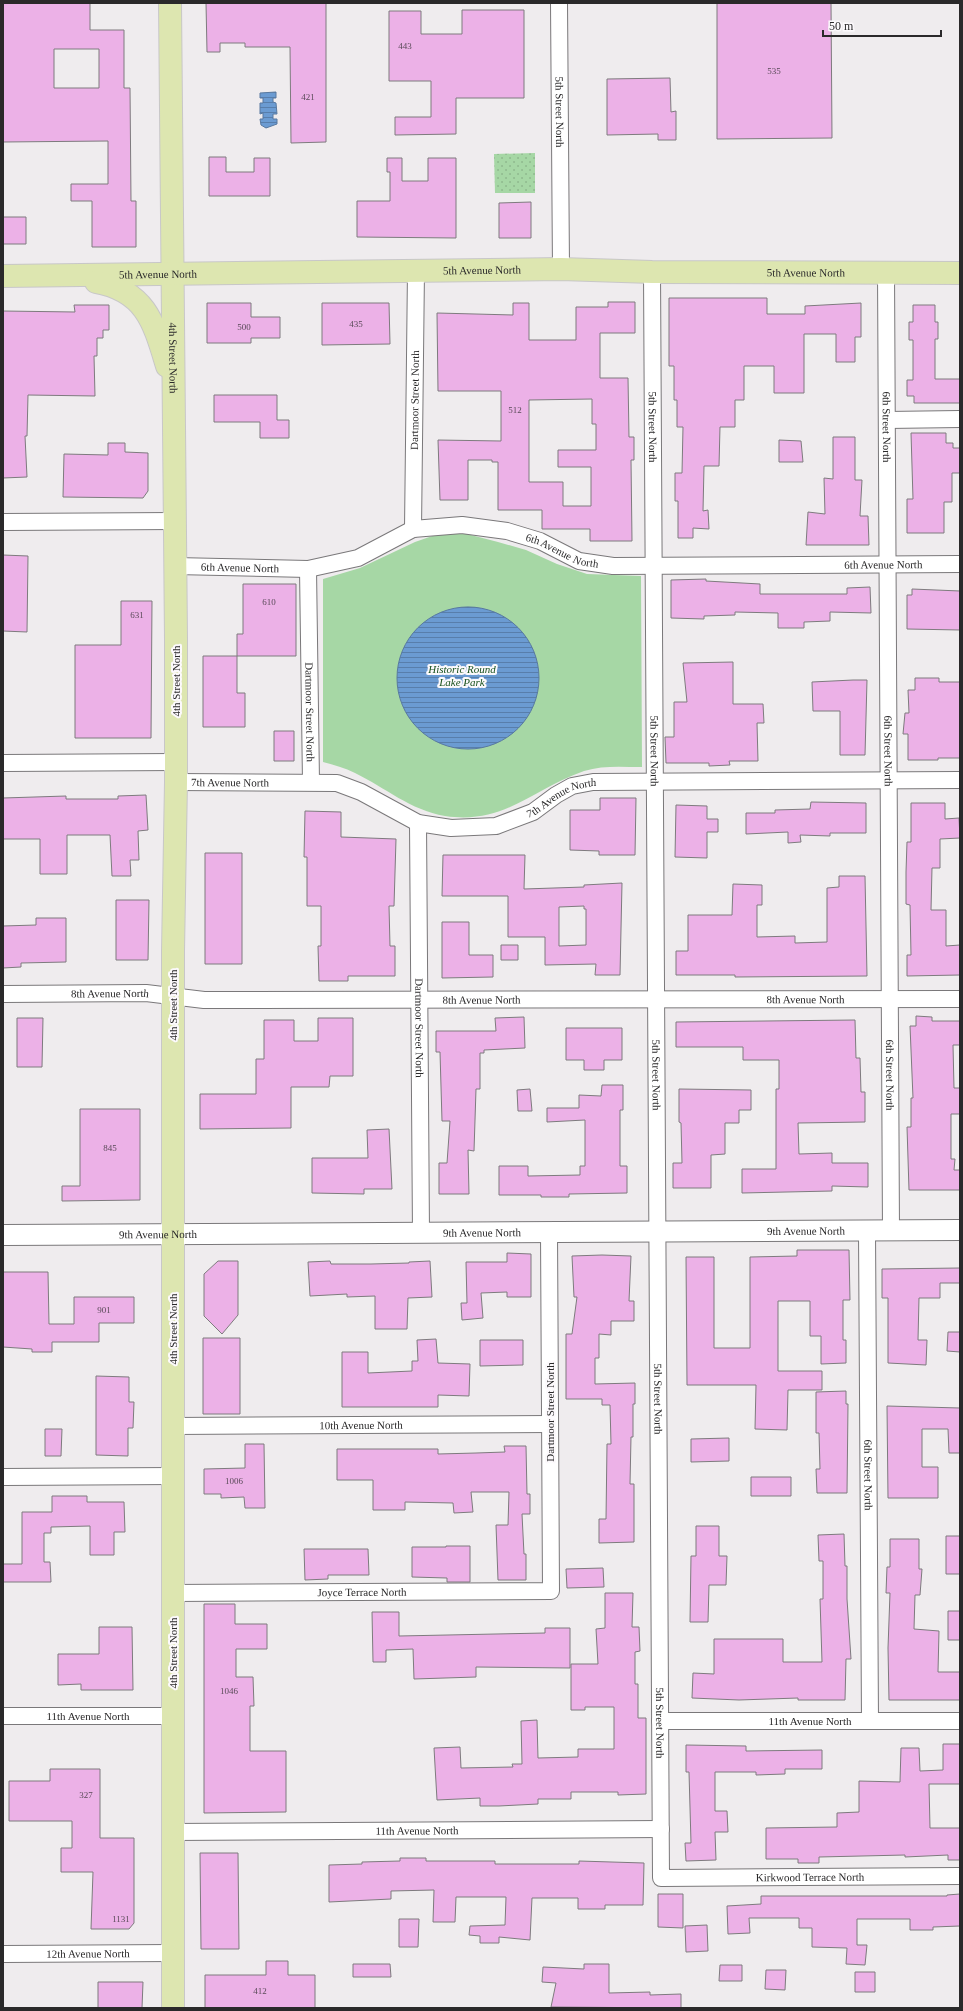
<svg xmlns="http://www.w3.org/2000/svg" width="963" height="2011" font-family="'Times New Roman',serif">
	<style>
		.grass { fill: url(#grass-dots) }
		.green { fill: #a6d7a5 }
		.water { fill: url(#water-rules); stroke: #5879a0 }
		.building { fill: #ecb1e7; stroke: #7e7b7e; fill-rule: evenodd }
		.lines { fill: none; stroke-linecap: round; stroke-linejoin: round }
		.minor-casing { stroke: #7a787a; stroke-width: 18 }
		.tertiary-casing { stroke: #7a787a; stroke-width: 22 }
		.primary-casing { stroke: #c8c7c8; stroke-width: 24 }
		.minor { stroke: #fff; stroke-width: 16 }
		.tertiary { stroke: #fff; stroke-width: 20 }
		.primary { stroke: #dde6b0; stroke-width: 22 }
		.labels { text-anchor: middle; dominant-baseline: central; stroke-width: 4; stroke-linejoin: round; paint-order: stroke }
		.number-label { font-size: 9px; fill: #5a4b59 }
		.street-label { font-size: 11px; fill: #2a292a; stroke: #fcf9fc }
		.park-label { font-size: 11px; font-style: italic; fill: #18511c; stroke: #fcf9fc }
	</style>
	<defs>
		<pattern id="grass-dots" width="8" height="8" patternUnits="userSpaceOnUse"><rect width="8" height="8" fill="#a6d7a5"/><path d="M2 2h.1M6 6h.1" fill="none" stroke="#8fb98e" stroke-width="1.8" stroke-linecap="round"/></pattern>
		<pattern id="water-rules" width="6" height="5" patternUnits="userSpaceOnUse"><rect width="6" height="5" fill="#6b9bd2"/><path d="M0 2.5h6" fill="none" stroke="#587eab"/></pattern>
	</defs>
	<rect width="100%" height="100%" fill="#efecee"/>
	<!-- grass -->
	<path class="grass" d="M535 153V193H495L494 154Z"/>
	<!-- green -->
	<path class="green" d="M438 534H467L498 542 526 550 557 564 587 574 641 576 642 767C622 767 603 765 584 771 532 789 505 825 445 816 410 810 386 788 355 773 345 768 334 765 323 762V579L360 568 415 542Z"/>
	<!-- water -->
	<path class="water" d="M276 92V98H273V102L276 103 277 114H273V119H277V124L266 128 261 125 260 119H263V113L260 114V103H263V98H260V93Z
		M397 678a71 71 0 1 1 142 0a71 71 0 1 1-142 0Z"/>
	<!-- building -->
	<path class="building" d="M3 3H90V30H124V88H130L131 201H136V247H92V201H71V184H108V141L3 142ZM54 49H99V88H54Z
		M206 3H326V142L291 143 290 47H245V43H220V52H207Z
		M717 3H831L832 138 717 139Z
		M462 10H524V98H456V134L395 135V117H431V81H389V11H421V34H462Z
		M670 78 671 112 676 111V140H658V134L607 135V79Z
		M209 157H226V172H254V158H270V196H209Z
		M387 158H402V181H428V158H456V238L357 237V201H390V172H387Z
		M531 202V238H499V203Z
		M3 217H26V244H3Z
		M669 298H767V314H805V306L861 303V337H855V362H836V334H804V393H774V366H744V400H735V427H720L719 466H704L703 511 708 510 709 529 693 528V538H678V501H675V473H682L683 427H677V400H674V366H669Z
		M608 302H635V333H600V378H628L629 437H634V460H631L632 541H590V529H542V510H498V462H492V460H468V500H440L438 440 501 441V391H438L437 313 513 315V303H529V340H576V307H608ZM592 399V424H596V450H558V467H591V506H563V482H529V400Z
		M207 303H251V317H280V338H251V343H207Z
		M322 303H389L390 344 322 345Z
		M74 305H109V330H103V338H97V356H94L95 396 28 395 27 436H25L27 477 3 478V311L75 312Z
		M913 305H935V322H938V339H935V379H960V403H914V396H907V380H913V340H909V322H913Z
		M214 395H277V420H289V438H260V422H214Z
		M911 433H946V443H953V448H960V473H952V502H944V533H907V499H913Z
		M833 437H855V480H862L860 516H868L869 545H806L808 512 825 514 824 478 833 479Z
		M779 440 801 441 803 462H779Z
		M108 443H125V452L148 453V491L143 498 63 497 64 454 108 455Z
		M3 555 28 556 27 632 3 631Z
		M706 579V581L760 584V594H847V588L870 587 871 613 830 612V621L804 622V628H778V613L735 612V615L704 616V619L671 618V580Z
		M243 584H296V656H237V634H243Z
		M912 589 960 591V630L907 629V595H912Z
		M121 601H152L151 738H75V645H121Z
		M203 656H237V693H245V727H203Z
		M733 662V704H763L764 723H757L758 761H729L730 765 709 766V763H666L665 737H674V702H687L683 663Z
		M915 678H939V682H960V758H938V760H908V734H903L905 713H909L908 690H915Z
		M853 680H867L865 755H840V711H813L812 682Z
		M274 731H294V761H274Z
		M146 795 148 830 138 831 139 860H130L131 876H112L110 835H67V874H40V839H3V798L66 796V799H118V796Z
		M600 798H636L635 855H599V851L570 850V810H600Z
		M811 802 866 803V833H830V836L800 835 801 842 788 843V832L746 834V813H775V810L810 809Z
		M911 803H945V819L959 818 960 838 940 839V868H932L931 910H946V946L960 945V975L907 976V955H911L910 905 906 904V872L907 842H911Z
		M676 805 707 806V819H718V832H707V858L675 857Z
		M305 811 341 812V837L396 839 394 906H389L390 946H395V976H348V981H319L318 946H321V906H307V857H304Z
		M205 853H242V964H205Z
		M443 855H525L524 889 584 887V885L622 883 620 975H595L596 964 545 965V937H508V896H442ZM584 906V909H586V945L559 946V907Z
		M839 876H865L867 976 735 977V975H676V951H688V915H732L733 884 762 885V905H757V937L795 936V943L827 942V888L839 887Z
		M116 900H149L148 960H116Z
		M36 918H66V962L21 963V967L3 968V926L36 925Z
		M442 922H469V955H493V977L442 978Z
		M501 945H518V960H501Z
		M916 1016 932 1017V1021H960V1045H953L954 1088H960V1114H951V1159H955L954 1170H960V1190H909L907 1127H911V1098H913L910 1026H916Z
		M524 1017 525 1048 484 1050V1053H480V1089H476L474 1151 468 1150 469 1194H439V1163H447L450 1121H442L440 1052H436V1031H496L495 1018Z
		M17 1018H43L42 1067H17Z
		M318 1018H353V1076H330L329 1087H291V1128L200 1129V1094H256V1059H264V1020H294V1041H318Z
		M855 1020 856 1058H860L861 1092H865V1122L798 1123 799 1154 832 1153V1163H868V1187L832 1186V1191L742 1193V1169H776V1089H779V1060H743V1047H676V1022Z
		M566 1028H622V1060H604V1070H584V1060H566Z
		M602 1085H623V1110H620V1166H627V1193L569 1194V1197H541V1195H499V1166H528V1176L580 1175V1166H585V1120L547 1122V1108H579V1095L601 1096Z
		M530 1089 532 1111H518L517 1090Z
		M679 1089 751 1090V1110H739V1123H725V1154L711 1155V1188H673V1163H682L681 1123 679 1122Z
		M80 1109H140V1200L62 1201V1186H80Z
		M389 1129 392 1189H364V1194L312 1193V1158H368L367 1130Z
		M797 1250H849L850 1300H843V1340H846V1363L821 1364V1336H810V1301H778V1371H822V1390H788L787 1430 755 1429 756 1385H687L686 1257H714V1348H750V1257L797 1256Z
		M507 1253 531 1254V1297H507V1292L481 1293 483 1318 462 1320 461 1303H467L466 1262H507Z
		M602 1255 631 1256 629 1301H634V1321H611V1335L599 1334V1358H595V1384L635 1383V1404H633V1437H631L630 1484H634V1542L599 1543V1519H606L607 1444H611L610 1405H602V1399H566V1334H572L577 1297H574L572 1256Z
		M218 1261H238V1315L222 1334 204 1316V1274Z
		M330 1261 331 1264H371L409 1263V1262L430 1261 432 1297 408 1298 407 1329H375V1296L347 1297V1294L310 1296 308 1262Z
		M960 1268V1283H940V1298H919L918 1340H927L926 1365 888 1363V1298H882V1269Z
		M3 1272H48L49 1324H74V1297H134V1323H99V1342H52V1352H32V1349L3 1347Z
		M948 1332H960V1352L947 1351Z
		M203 1338H240V1414H203Z
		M436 1339 438 1363 470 1364 469 1396 438 1395V1407H342V1352H368V1373L412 1371V1361H418L417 1340Z
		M480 1340H523V1365L480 1366Z
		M96 1376 129 1377V1402H134L133 1428H128V1456L96 1455Z
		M846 1391V1404H848L847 1493H817L816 1469H820L819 1433H816V1392Z
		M887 1406 960 1408V1453H949L948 1429H922V1467H938V1498H888Z
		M45 1429H62L61 1456H45Z
		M729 1438V1461L691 1462V1439Z
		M245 1444H264L265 1508H245L244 1497 221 1498V1494H204V1469L245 1468Z
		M504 1446H526L527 1494H530V1514H522L524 1554H526V1580H498L496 1525H508L509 1492H471L473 1512 454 1513 453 1503 405 1502V1510H373V1480H337V1449H438V1454L476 1453 505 1452Z
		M751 1477H791V1496H751Z
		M52 1496H87V1502H124L125 1532H114V1555H90V1526L51 1527V1533H44V1562H50L51 1582H3V1564H22V1512H52Z
		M696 1526H719V1556H727L726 1585H709L708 1622H690L691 1556H696Z
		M844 1534 845 1566H847V1599L851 1659H846L845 1700H798V1698L739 1700 692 1698 693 1673 714 1674V1639H783V1662H822L820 1599H823V1561H819L818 1535Z
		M946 1536H960V1574H946Z
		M890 1539H919V1569H922L920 1595H915L914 1629 939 1631 938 1672H960V1700H889L888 1648 890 1593H886L887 1567H890Z
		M446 1546H470V1582H447V1578L412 1577V1547H446Z
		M304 1549H368L369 1575H328V1579L305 1580Z
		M603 1568 604 1587 567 1588 566 1569Z
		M605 1593H633L632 1627H639L640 1651 635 1652V1684H638V1718H646V1794L618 1795V1792H571V1799H538V1804L499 1806H480V1798L437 1800 434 1748 460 1747 461 1768 513 1767 512 1764H522L521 1721 537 1720 538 1758 578 1757V1749H614V1707H585V1710H571V1664H598L596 1629 605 1628Z
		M204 1604H235V1624H267V1649H236V1677H253L254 1706H250V1751H286V1812L204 1813Z
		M948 1611H960V1640H948Z
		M372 1612H399V1636L545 1633V1628H570V1668L476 1667V1677L414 1679 413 1649 386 1650V1662H373Z
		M99 1627H132L133 1690H81V1684L58 1685V1654H99Z
		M943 1744H960V1784H929L930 1828H960V1860H948V1855L905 1857V1855L819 1857V1863H798V1859H766V1828L837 1827V1813L859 1812V1781L900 1782 901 1748H919L920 1771 943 1770Z
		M686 1745 746 1746V1751L822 1750V1769H785V1774L756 1775V1772H715V1811H727L728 1832H715L716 1860 686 1861 685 1843H691L689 1772H686Z
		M50 1769H100V1838H134V1923L129 1929H91L93 1872H61V1848H72V1821H9V1781H50Z
		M200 1853H238L239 1949H201Z
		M400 1858H426V1861H495V1864H579V1861L644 1863 643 1905H605V1909H578V1898H532L530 1940 499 1937V1943H480V1936L469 1935 470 1926 505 1925 506 1897H456L455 1922H433L434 1890 391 1891V1899L329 1902V1865L362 1864V1862L400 1861Z
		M658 1894H683V1928L658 1927Z
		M960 1894V1926L933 1927V1930H910V1919H857V1945H867L865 1965 846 1964 847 1948 812 1947V1928H799V1918H749L750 1933 728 1934 727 1906 761 1904V1896H947V1895Z
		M399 1919H419L418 1947H399Z
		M707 1925 708 1951 686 1952 685 1926Z
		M266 1961H288V1975H315V2008H205V1975H266Z
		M353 1964H390L391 1977H353Z
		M584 1964H609V1993L650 1992V1995L681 1994V2008L551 2007 556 1983 542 1982 543 1967 584 1969Z
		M720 1965H742V1981H719Z
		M766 1970H786L785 1990 765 1989Z
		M855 1972H875V1992H855Z
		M98 1982H143L142 2008H98Z"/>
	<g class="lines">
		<defs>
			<g id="minor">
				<path id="s1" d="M559 3 561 269"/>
				<path id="s2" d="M886 271 891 1231"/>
				<path id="s3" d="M652 272 661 1878 960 1876"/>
				<path d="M887 420 960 419"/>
				<path d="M3 522 175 521"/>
				<path id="s4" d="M413 529 416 270"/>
				<path id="s5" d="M175 566 308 569 358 558 413 529 462 525 507 531 540 541 579 561 613 566 960 564"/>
				<path id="s6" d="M308 569 311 782"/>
				<path d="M3 763 176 762"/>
				<path id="s7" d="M176 782 337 783 361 792 418 823 451 828 496 826 533 812 556 795 572 786 593 782 960 780"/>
				<path id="s8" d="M418 823 421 1233"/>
				<path id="s9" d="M3 994 146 993 204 1000 960 999"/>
				<path id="s10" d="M867 1231 870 1720"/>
				<path id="s11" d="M173 1426 550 1424"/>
				<path d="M3 1477 173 1476"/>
				<path id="s12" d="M173 1593 551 1591 549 1232"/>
				<path id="s13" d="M3 1716H173"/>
				<path id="s14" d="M660 1721H960"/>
				<path id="s15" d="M173 1832 661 1829"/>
				<path id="s16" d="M3 1954 173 1953"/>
			</g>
			<g id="tertiary">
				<path id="s17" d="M3 1235 960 1230"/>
			</g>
			<g id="primary">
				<path id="s18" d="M170 3 176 639V782L173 951V2008"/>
				<path id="s19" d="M3 276 561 269 652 272 960 273"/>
				<path d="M96 282C146 291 154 323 167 366"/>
			</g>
		</defs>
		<!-- minor casing -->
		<use href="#minor" class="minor-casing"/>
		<!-- tertiary casing -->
		<use href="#tertiary" class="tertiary-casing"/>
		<!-- primary casing -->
		<use href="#primary" class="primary-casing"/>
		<!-- minor -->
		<use href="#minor" class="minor"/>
		<!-- tertiary -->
		<use href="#tertiary" class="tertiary"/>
		<!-- primary -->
		<use href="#primary" class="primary"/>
	</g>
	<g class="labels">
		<!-- number labels -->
		<g class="number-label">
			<text x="405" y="46">443</text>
			<text x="774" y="71">535</text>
			<text x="308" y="97">421</text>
			<text x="356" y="324">435</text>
			<text x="244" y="327">500</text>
			<text x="515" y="410">512</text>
			<text x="269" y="602">610</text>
			<text x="137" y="615">631</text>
			<text x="110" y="1148">845</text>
			<text x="104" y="1310">901</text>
			<text x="234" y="1481">1006</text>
			<text x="229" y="1691">1046</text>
			<text x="86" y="1795">327</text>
			<text x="121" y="1919">1131</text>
			<text x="260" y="1991">412</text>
		</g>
		<!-- street labels -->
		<g class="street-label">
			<text stroke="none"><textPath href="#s1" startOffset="109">5th Street North</textPath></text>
			<text stroke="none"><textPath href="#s19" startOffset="479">5th Avenue North</textPath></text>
			<text stroke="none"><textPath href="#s19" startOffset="803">5th Avenue North</textPath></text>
			<text stroke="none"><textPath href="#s19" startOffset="155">5th Avenue North</textPath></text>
			<text stroke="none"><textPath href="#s18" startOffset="355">4th Street North</textPath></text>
			<text stroke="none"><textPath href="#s4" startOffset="129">Dartmoor Street North</textPath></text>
			<text stroke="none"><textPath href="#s3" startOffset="155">5th Street North</textPath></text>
			<text stroke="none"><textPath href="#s2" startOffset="156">6th Street North</textPath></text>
			<text stroke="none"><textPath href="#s5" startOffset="400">6th Avenue North</textPath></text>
			<text stroke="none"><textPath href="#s5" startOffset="724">6th Avenue North</textPath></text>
			<text stroke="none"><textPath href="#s5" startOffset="65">6th Avenue North</textPath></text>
			<text transform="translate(176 681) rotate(-90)">4th Street North</text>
			<text stroke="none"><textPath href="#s6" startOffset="143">Dartmoor Street North</textPath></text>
			<text stroke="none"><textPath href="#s3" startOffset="479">5th Street North</textPath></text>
			<text stroke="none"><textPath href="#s2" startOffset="480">6th Street North</textPath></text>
			<text stroke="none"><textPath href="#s7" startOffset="54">7th Avenue North</textPath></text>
			<text stroke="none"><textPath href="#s7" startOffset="402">7th Avenue North</textPath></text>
			<text stroke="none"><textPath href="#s9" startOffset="107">8th Avenue North</textPath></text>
			<text stroke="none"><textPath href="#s9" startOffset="479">8th Avenue North</textPath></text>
			<text stroke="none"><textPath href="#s9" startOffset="803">8th Avenue North</textPath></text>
			<text transform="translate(173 1005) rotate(-90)">4th Street North</text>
			<text stroke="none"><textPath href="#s8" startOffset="205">Dartmoor Street North</textPath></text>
			<text stroke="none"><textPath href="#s3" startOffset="803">5th Street North</textPath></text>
			<text stroke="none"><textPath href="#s2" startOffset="804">6th Street North</textPath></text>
			<text stroke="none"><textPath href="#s17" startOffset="803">9th Avenue North</textPath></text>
			<text stroke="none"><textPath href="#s17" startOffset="479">9th Avenue North</textPath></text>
			<text stroke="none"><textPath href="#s17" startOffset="155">9th Avenue North</textPath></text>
			<text transform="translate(173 1329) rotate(-90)">4th Street North</text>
			<text stroke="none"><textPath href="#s3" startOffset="1127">5th Street North</textPath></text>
			<text transform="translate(550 1412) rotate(-90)">Dartmoor Street North</text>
			<text stroke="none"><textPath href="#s11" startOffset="188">10th Avenue North</textPath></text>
			<text stroke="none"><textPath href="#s10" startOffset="244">6th Street North</textPath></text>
			<text stroke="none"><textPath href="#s12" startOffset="189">Joyce Terrace North</textPath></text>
			<text transform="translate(173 1653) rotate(-90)">4th Street North</text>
			<text stroke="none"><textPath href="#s13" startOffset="85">11th Avenue North</textPath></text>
			<text stroke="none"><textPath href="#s14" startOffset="150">11th Avenue North</textPath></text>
			<text stroke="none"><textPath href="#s3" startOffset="1451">5th Street North</textPath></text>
			<text stroke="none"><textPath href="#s15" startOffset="244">11th Avenue North</textPath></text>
			<text stroke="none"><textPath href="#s3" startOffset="1755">Kirkwood Terrace North</textPath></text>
			<text stroke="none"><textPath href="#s16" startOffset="85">12th Avenue North</textPath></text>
		</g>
		<!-- park labels -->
		<g class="park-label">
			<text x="462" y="669">Historic Round<tspan x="462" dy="13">Lake Park</tspan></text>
		</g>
	</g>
	<!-- border -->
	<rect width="963" height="2011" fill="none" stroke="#2a292a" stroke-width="8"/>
	<!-- scale -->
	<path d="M823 30v6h118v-6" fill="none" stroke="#2a292a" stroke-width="2"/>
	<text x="829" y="30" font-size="12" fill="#2a292a" stroke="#fcf9fc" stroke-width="3" paint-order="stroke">50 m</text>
</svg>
